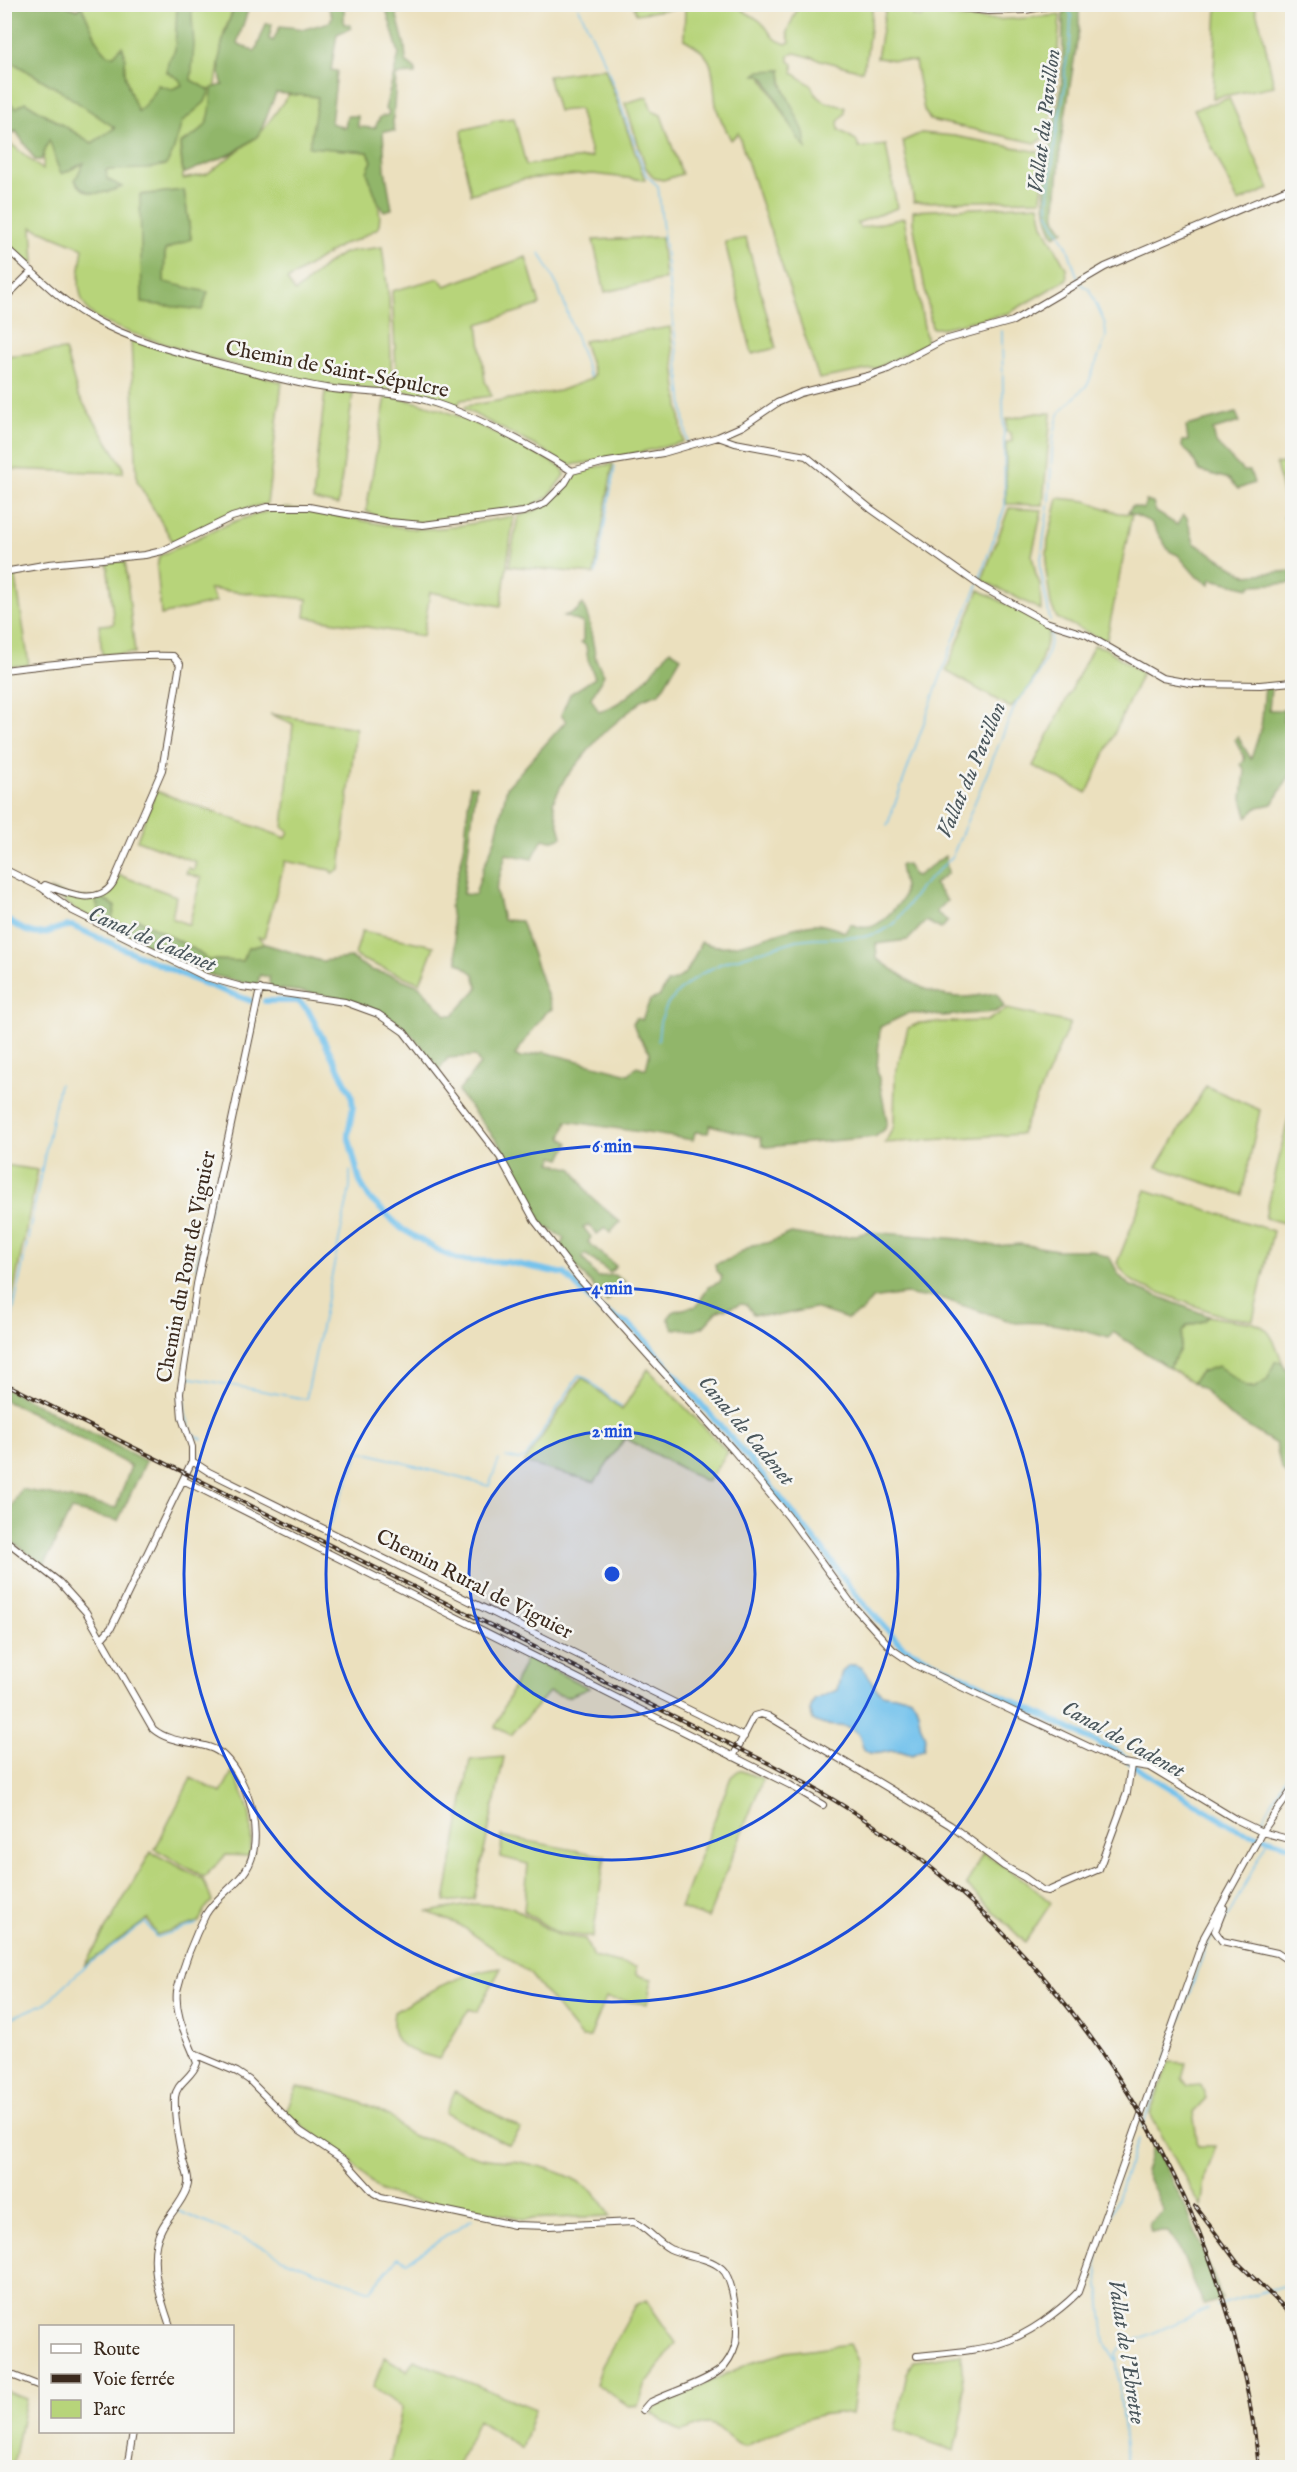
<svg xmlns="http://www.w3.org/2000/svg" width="1297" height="2472" font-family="'IM FELL English',serif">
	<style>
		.green { fill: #b7d47a; stroke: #797f4c; stroke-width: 1.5; fill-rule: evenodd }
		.forest { fill: #91b66a; stroke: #667044; stroke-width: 1.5 }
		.water { fill: #71c1ec; stroke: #567685; stroke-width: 1.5 }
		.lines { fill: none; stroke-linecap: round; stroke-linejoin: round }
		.stream { stroke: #71c1ec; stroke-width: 1.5 }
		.canal { stroke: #71c1ec; stroke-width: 6 }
		.minor-casing { stroke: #554536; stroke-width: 8 }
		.minor { stroke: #fff; stroke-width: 6 }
		.rail-casing { stroke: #3b2a1e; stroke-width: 4 }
		.rail { stroke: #f6f6f2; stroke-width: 1.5; stroke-dasharray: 4.5; stroke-linecap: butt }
		.ring { fill: none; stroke: #1d4ed8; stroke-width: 3 }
		.labels { text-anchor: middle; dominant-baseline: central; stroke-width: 5; stroke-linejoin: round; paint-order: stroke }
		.street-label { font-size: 21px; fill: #3b2a1e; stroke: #f6f6f2 }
		.water-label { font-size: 22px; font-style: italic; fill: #4b575c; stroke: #f6f6f2 }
		.centre { fill: #1d4ed8; stroke: #f6f6f2; stroke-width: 3 }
		.ring-label { font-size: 18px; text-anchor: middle; font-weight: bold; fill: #1d4ed8; stroke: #f6f6f2; stroke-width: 5; stroke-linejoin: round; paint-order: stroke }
	</style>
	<rect width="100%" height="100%" fill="#f6f6f2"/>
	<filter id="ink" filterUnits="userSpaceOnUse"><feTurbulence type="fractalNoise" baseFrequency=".0167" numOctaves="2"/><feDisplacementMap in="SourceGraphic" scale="12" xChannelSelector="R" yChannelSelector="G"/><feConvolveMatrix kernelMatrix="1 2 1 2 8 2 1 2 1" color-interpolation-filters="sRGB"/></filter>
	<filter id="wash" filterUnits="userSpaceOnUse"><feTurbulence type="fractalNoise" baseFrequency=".008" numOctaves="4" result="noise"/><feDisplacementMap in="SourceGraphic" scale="24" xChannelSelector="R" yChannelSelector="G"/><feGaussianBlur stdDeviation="1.35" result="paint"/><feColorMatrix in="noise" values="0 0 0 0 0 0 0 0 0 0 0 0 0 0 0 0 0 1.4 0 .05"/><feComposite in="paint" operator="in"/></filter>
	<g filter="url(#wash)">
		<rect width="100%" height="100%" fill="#ebe0be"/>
		<!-- green -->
		<path class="green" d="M80 4 235 5 224 33 210 122 200 132 180 144 183 179 207 174 259 135 290 93 318 97 312 146 368 152 372 161 367 172C373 189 384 210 378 228L357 240 343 244 287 280 295 292C309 281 324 264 340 255 353 248 368 250 382 247L389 299 392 388 388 391C367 389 346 389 325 385 266 376 208 359 153 340 137 335 106 325 94 316 72 299 80 270 83 248L32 227 34 263 27 262 5 240V141L15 147 43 170 44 141 5 106V5H65L78 10ZM184 190 191 238 165 250 164 282 140 195Z
			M633 5H737C744 13 753 15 761 22 774 33 765 36 786 44L790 42 787 32 799 5H873L866 59 862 71 795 53 789 55V61L793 64V73L811 85 815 94 825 102 845 107V113L838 122 839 130 856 140 859 148 886 145 897 208 857 223 860 228 904 218 927 343 877 368 819 379 738 133 731 140C726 129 718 116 716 105 711 71 719 58 684 39L685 7 636 14ZM781 70C782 98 802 120 806 147L799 139 761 75Z
			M1217 5H1254L1263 34 1274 86 1213 98Z
			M886 7 913 13V16L922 17 928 12C970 24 1017 19 1060 15L1055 101 1045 137 1036 143 930 120 924 110 915 62 877 58Z
			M605 68 645 180 593 174 524 179 471 194 465 167 462 130 491 123 492 121 514 118 526 165 592 157 579 109 558 111 548 76Z
			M647 97 652 111 661 115 682 174 663 180 654 178 646 168 625 103Z
			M1229 98 1269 189 1238 202 1194 109Z
			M921 133 954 136 1045 153 1041 200 914 202 903 141Z
			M1039 205 1043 225 1066 268 1067 279 1009 313 941 328H932L913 223V211Z
			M661 237 665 279 605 292 593 240Z
			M746 238 776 348 752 354 725 242Z
			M526 257 540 305 478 324 485 381 492 396 461 400 457 406 429 397 397 390 392 291 439 278 445 286Z
			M670 327 683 442 617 458 571 465 558 460 545 451 464 409 466 406 559 391 591 379 594 374 583 341Z
			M131 339 282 382 267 504 248 508 173 542 137 481Z
			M65 350 78 395 123 466V473L5 469V356Z
			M325 392 353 393 338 505 313 500Z
			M386 396C448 405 495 433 550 461L562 468 565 474 548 497 528 508 428 522C408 523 384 522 366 511Z
			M1037 413H1051L1043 505 1006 504V443L1012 441 1011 433 1006 432 1007 419Z
			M1292 462V515L1284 518 1286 509 1276 464Z
			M613 464 594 574 509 566 518 516C553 508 551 493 576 474 587 467 601 466 613 464Z
			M1058 498 1087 501 1118 513 1132 514 1107 638 1103 640 1057 618 1051 605 1046 570 1048 541Z
			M285 508C327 510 367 524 408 528 442 532 480 521 514 516L501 606 430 592 423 636 305 617 307 599 209 589 216 602 161 615 157 567 159 556C205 536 234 516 285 508Z
			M1009 508 1042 510 1032 555 1036 575 1040 584 1041 610 982 580Z
			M125 561 135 653 102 655 99 625 114 624 107 562Z
			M15 572 29 665 5 667 4 575Z
			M979 590 1045 624 1049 631C1044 649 1040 670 1030 686 1025 695 1016 699 1011 708L946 671Z
			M1094 645 1105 648 1142 673 1087 793 1033 766Z
			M270 714 356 728 340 870 332 873 330 870 285 861 264 938 258 937 265 944 248 948 242 961 208 960 194 949 111 920 115 906 105 900 103 896 114 886 119 875 176 896 172 918 189 925 201 878 186 873 188 868 194 870 196 862 137 840 156 791 286 838 289 831 283 828 293 724Z
			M49 889 73 897 95 898 99 911 105 916 101 923 76 910Z
			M362 931 434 946 420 983 358 958 355 955Z
			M1007 1009 1070 1023 1021 1134 885 1143 894 1126 895 1075 908 1028 919 1023 987 1021Z
			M1206 1086 1260 1110 1242 1195 1157 1167Z
			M1292 1103V1187L1284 1223 1265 1218Z
			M5 1165 38 1170 5 1334H4Z
			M1146 1190 1273 1231 1253 1320 1225 1317 1139 1285 1129 1279 1117 1263Z
			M1209 1316C1254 1328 1265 1309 1282 1362H1275L1267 1380 1255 1388 1201 1372 1192 1382 1169 1368 1180 1349 1182 1332 1187 1326 1203 1321Z
			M648 1369 728 1452 707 1482 625 1438 595 1482 524 1463 582 1377 622 1410Z
			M527 1657 589 1688 567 1697 549 1692 511 1735 495 1727Z
			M504 1757 474 1899 445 1902 470 1760Z
			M739 1770 763 1779 708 1918 680 1908 731 1777Z
			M232 1772C250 1805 254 1818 250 1856L226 1855 204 1877 155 1849 191 1778 221 1793Z
			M502 1836 605 1856 593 1937 557 1933 524 1911 528 1864 501 1857Z
			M151 1852 203 1879 212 1901 205 1909 199 1922 156 1935 148 1919 84 1966Z
			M983 1853 1023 1879 1051 1903 1025 1942 966 1885Z
			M475 1904 512 1907 557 1935 585 1939 593 1957 636 1967V1975L652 1979 647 2004 606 1998 590 2037H581L530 1974 460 1925 428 1912Z
			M501 1968 477 2012 469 2009 439 2059C410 2050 388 2049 394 2012 428 1992 462 1972 501 1968Z
			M1169 2062 1186 2063 1182 2078 1188 2086 1201 2085 1206 2098 1193 2112 1198 2146H1216L1206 2175 1201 2207 1150 2114Z
			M297 2087C331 2092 358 2099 389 2116 398 2122 402 2132 413 2136 423 2140 435 2139 444 2143 457 2149 468 2155 483 2158 495 2161 507 2160 519 2162 554 2168 596 2182 610 2216L524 2219 477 2209 464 2210 410 2200 382 2192 374 2186 350 2160 285 2113Z
			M455 2091 521 2129 509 2145 445 2113Z
			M646 2300 676 2343 646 2384 638 2406H629L596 2384 602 2366 636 2305Z
			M849 2344 858 2363 851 2415C823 2405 772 2434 746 2446 729 2445 724 2426 709 2424 699 2423 690 2431 681 2432L651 2413 657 2406 748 2364 787 2352Z
			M961 2354 964 2407 955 2451 895 2430 907 2373 914 2361Z
			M385 2357 407 2371 414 2360 535 2409 522 2449 478 2420 457 2467H389L402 2408 373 2387Z
			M5 2391 26 2399 13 2467H5Z"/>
		<!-- forest -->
		<path class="forest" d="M5 4 65 5 78 10 81 5 100 46 108 55H114L122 46C127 56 124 60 125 70 125 83 133 99 138 112L149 100 158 85 172 89 182 85 179 79 167 72 168 62 175 50 177 5H191L194 45 191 80 210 90 205 102 182 122 173 152 166 165 146 169 106 170 107 179 122 187C104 194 86 199 75 180L84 163 62 174C54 163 55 152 49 140L41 160H35L16 131 5 137V99L16 108 25 102 92 143 115 128 59 90 5 58Z
			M235 5 249 7 237 43 255 52 266 24H272L269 39 273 41 280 26 305 29 330 22 332 16 327 5H344V24L350 25 351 28 337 34 331 70 337 71 331 123 345 128 347 116H358V127L375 128 380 117 388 115 389 111 385 109 399 54 385 5H394L405 46 406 62 415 69V74L396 75 393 124 395 131H383L385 169 392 209 384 211 378 202 367 172 372 161 368 152 309 147 318 97 276 93 259 135 233 153 183 174 180 144C212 125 209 124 212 88L223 85C213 59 226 29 235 5Z
			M1079 8V30L1061 141 1056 207 1055 218 1064 231 1054 236C1032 195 1055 133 1061 89 1064 65 1062 39 1063 14L1066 10Z
			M781 70 782 85 804 132 806 148 799 140 766 80 761 75H755L760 71Z
			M184 190 191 239 165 250 164 282 208 292 202 310 142 303 140 195Z
			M1236 413 1240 422 1213 430 1216 443 1243 471H1250L1254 483 1238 489 1229 479 1200 471 1190 454 1182 447V441H1188L1186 426Z
			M1146 501 1153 503 1156 512 1177 525 1183 515 1187 518 1194 543 1246 575 1291 571 1292 583 1251 585 1250 588 1211 579 1210 584 1197 577 1178 555 1169 551 1151 522 1128 512 1132 506 1143 509Z
			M583 604 589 621 596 660 604 675 591 698 599 712C630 702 650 675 670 650L681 657 660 693 645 698 601 735 564 780 553 802 562 837 551 841 543 839 532 859 506 854 496 890 503 920 521 921 552 1009 545 1013 515 1055 520 1058 544 1052 629 1074 637 1066 646 1069 650 1052 637 1034 633 1023 636 1018 642 1020 650 1000 659 997 667 983C689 978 692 961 701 942 735 957 780 927 814 924 823 923 836 929 845 932L851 924C870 933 880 924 893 910 897 905 903 901 904 894 905 885 901 874 900 865L908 864 913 875 917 876 945 856 948 873 934 884 947 901 936 912 948 921 941 929 926 921 908 940 876 944 877 959C899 973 922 993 949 996 965 999 981 995 997 993L1004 1007 995 1012 942 1016 909 1013 880 1027 877 1069 887 1121 885 1129 875 1137 766 1147 762 1145 761 1138 710 1125 708 1133 695 1132 693 1140 567 1121 562 1137 569 1143 561 1159 554 1157 551 1163 573 1169 589 1195 620 1222 610 1233 605 1228 597 1234 588 1225 583 1227 591 1237 588 1242 616 1266 610 1273 585 1254 582 1257 597 1277 614 1275 625 1282 607 1302 560 1248 564 1238 543 1225 501 1146 458 1092 480 1064 475 1056 448 1058 439 1070C431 1059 423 1047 413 1037 376 997 321 994 270 988L269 977 260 975 257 986 207 974 101 923 105 916 99 911 95 898 103 896 105 900 115 906 112 920 129 928 138 919 194 949 208 960 242 961 248 948 265 944 321 961 351 958 371 970 391 975 419 986 446 1015H453L478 988 474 974 458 962 450 906 464 849 470 786H476L463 894 475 895 484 866 495 840 507 787 566 721 561 715 570 694 595 678 588 660 586 646 581 642 583 640V623L564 616 575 612Z
			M1265 688H1271L1269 710H1284L1283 722 1292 725V772L1272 804 1258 807 1247 817 1242 798 1245 771 1241 764 1245 759 1235 739 1238 737 1251 759 1261 728Z
			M868 1232 961 1239 995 1246 1021 1244 1057 1250H1092L1110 1258 1119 1275 1129 1285 1209 1316 1203 1321 1187 1326 1182 1332 1180 1349 1169 1368 1113 1332 1109 1338C1079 1329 1049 1320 1016 1323L934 1296 922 1297 906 1294 872 1299 862 1312 847 1319 814 1308 777 1316 753 1314 747 1305 741 1304 718 1311 703 1327 695 1330 673 1329 668 1318 674 1311 697 1306 708 1287 720 1282 722 1277 716 1271 715 1264 730 1259 752 1245 768 1243 791 1233 823 1238 852 1236Z
			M1275 1362H1282L1292 1380V1480L1281 1468 1276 1444 1227 1414 1204 1390 1192 1382 1201 1372 1218 1366 1247 1387 1255 1388 1267 1380Z
			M5 1388 146 1461 118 1521 71 1510 44 1565 5 1536V1519L21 1489 116 1508 131 1466 30 1412 5 1401Z
			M1154 2144 1186 2208 1222 2299 1204 2305 1179 2248 1168 2232H1151L1149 2224 1164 2211 1145 2171Z"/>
		<!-- water -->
		<path class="water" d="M849 1665C870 1663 867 1683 881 1693 890 1699 906 1692 913 1700 922 1710 916 1724 925 1734L924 1749 912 1755C905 1753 900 1750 893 1751 886 1751 878 1755 870 1753 860 1751 863 1740 858 1734 848 1721 826 1730 813 1720L810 1710 814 1700 837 1690 842 1671Z"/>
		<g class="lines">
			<!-- stream -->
			<path class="stream" d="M577 4 606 65 646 175 658 186 687 442
				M1067 4 1071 16 1070 43 1065 68V87L1055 141 1048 203 1049 214 1067 246 1078 279
				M540 253 559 289 590 377
				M596 573 615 466
				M979 581 1005 506 1002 331
				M1050 620 1040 567 1049 499 1053 439 1058 417 1061 411 1088 384 1106 337 1105 324 1089 289 1080 284
				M887 826 954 639 978 585
				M658 1040 660 1022 667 1005 681 989 701 974 722 963 797 940 814 938 863 937 881 932 895 923 920 888 952 857 1017 701C1036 684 1052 654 1051 627
				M196 1268 213 1195
				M8 1337 59 1084
				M202 1439 195 1436C182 1416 183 1399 187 1377L306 1399 350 1188V1171
				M506 1457 519 1460 526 1457 579 1375 585 1377 621 1407
				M329 1526 360 1451 489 1486 499 1460
				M324 1535 325 1534
				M1261 1822 1292 1766
				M1219 1929 1230 1913 1268 1841
				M4 2021 46 2003 82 1969 146 1922 155 1936 158 1937 197 1924
				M1142 2128 1206 1946 1212 1937
				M178 2211 268 2249 281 2258 367 2290H371L398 2257 407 2262 472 2219
				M1216 2306 1292 2283
				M1117 2362 1105 2343 1097 2265 1098 2252 1138 2139
				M1127 2468 1116 2353 1120 2348 1128 2344 1208 2309"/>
			<!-- canal -->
			<path class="canal" d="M4 918C15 925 30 936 44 933 54 931 62 925 72 926L197 981 251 1001
				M265 1001H298L308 1010 351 1093 353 1106 348 1135 360 1182 370 1199 402 1229 443 1253 460 1260 507 1262 565 1274 600 1310 629 1324 645 1340 743 1452 822 1549 857 1596 903 1647 1119 1753 1143 1772 1239 1830 1292 1846"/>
		</g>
	</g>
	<g filter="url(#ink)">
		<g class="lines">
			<defs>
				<path id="minor" d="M921 4 988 11 1025 10 1060 4
					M4 246C31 270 57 298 88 316 134 343 191 356 242 369 270 376 298 384 326 388 359 393 393 391 425 400 475 415 528 444 572 471
					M4 299 32 271
					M718 437 735 443 806 456 871 509 982 587 1046 622 1087 635 1162 678 1195 684 1260 685 1292 682
					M572 471 602 463 663 453 718 437 743 426 777 403 800 393 868 376 888 369 941 341 1013 321 1105 267 1292 187
					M4 572 49 564 145 555 162 551 232 517 267 507H309L389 522 423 525 523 512 544 504 565 483 572 471
					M4 670C61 664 116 654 173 656L180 664 162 770 113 883C98 907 66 893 45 885L42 888
					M4 869 42 888 73 911 206 977 242 987 345 1002 378 1014 404 1032 500 1157 535 1221 578 1277 734 1451 788 1516 854 1607 893 1650 915 1665 1123 1763 1149 1767 1235 1819 1262 1832 1292 1840
					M192 1461 209 1472 744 1737
					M183 1480 790 1785 823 1805
					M4 1539 59 1582 86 1612 153 1729C174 1747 207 1739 224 1756 249 1780 266 1840 246 1870 235 1887 216 1897 206 1914 194 1937 183 1966 177 1991 174 2017 189 2040 197 2063 193 2077 176 2083 175 2097 174 2116 178 2138 182 2157 184 2167 191 2178 187 2188 182 2203 169 2215 162 2228 146 2257 160 2297 170 2326
					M102 1638 111 1628 192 1461V1447L182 1418 180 1393 197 1284 260 989
					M733 1757 754 1716 761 1714 768 1716 950 1825 1004 1866 1024 1877 1042 1890 1048 1891 1099 1869 1127 1793 1131 1765
					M1224 1908 1215 1931 1222 1941 1277 1953 1292 1963
					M194 2054 237 2072 249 2080 300 2131 345 2161 374 2193 381 2197 514 2225 549 2226 633 2222C647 2227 656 2242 670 2249 685 2256 708 2257 721 2268 734 2278 739 2327 736 2343 733 2353 728 2363 720 2370 702 2384 670 2392 649 2403L643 2410
					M917 2356C974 2350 1007 2351 1053 2314 1062 2307 1071 2300 1078 2292L1204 1937 1262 1832 1292 1790
					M4 2372 40 2386
					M127 2468 133 2432"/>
			</defs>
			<!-- minor casing -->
			<use href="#minor" class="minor-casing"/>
			<!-- minor -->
			<use href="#minor" class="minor"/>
			<defs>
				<path id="rail" d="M4 1383 772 1765C823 1792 872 1822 918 1857 1104 2002 1235 2233 1259 2468
					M1195 2206 1237 2262 1292 2315"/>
			</defs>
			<!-- rail casing -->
			<use href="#rail" class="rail-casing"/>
			<!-- rail -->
			<use href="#rail" class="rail"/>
		</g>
	</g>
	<!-- distance rings -->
	<circle cx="612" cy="1574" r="143" fill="#1d4ed8" fill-opacity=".12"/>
	<g class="ring">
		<circle cx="612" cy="1574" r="143"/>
		<circle cx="612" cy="1574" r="286"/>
		<circle cx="612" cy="1574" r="428"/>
	</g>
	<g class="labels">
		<!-- street labels -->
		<g class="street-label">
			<text transform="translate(337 370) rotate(11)">Chemin de Saint-Sépulcre</text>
			<text transform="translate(187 1267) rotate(-79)">Chemin du Pont de Viguier</text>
			<text transform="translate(474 1585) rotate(27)">Chemin Rural de Viguier</text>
		</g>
		<!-- water labels -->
		<g class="water-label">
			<text transform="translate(1045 121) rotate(-83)">Vallat du Pavillon</text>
			<text transform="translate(972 770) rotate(-67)">Vallat du Pavillon</text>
			<text transform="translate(152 940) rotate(23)">Canal de Cadenet</text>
			<text transform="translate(746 1431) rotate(50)">Canal de Cadenet</text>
			<text transform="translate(1123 1740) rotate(29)">Canal de Cadenet</text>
			<text transform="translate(1126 2352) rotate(81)">Vallat de l'Ebrette</text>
		</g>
	</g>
	<circle cx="612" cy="1574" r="9" class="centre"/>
	<g class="ring-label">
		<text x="612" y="1152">6 min</text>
		<text x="612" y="1294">4 min</text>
		<text x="612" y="1437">2 min</text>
	</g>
	<!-- margin -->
	<rect width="1297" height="2472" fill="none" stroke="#f6f6f2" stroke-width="24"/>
	<!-- legend -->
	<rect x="39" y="2325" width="195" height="108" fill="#f6f6f2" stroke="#aba49d" stroke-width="1.5"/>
	<rect x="51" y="2344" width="30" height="9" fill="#ffffff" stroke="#aba49d" stroke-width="1.5"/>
	<text x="93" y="2355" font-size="18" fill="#3b2a1e">Route</text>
	<rect x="51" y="2374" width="30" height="9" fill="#3b2a1e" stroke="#aba49d" stroke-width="1.5"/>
	<text x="93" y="2385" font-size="18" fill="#3b2a1e">Voie ferrée</text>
	<rect x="51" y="2400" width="30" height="18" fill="#b7d47a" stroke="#aba49d" stroke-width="1.5"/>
	<text x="93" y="2415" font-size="18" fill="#3b2a1e">Parc</text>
</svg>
